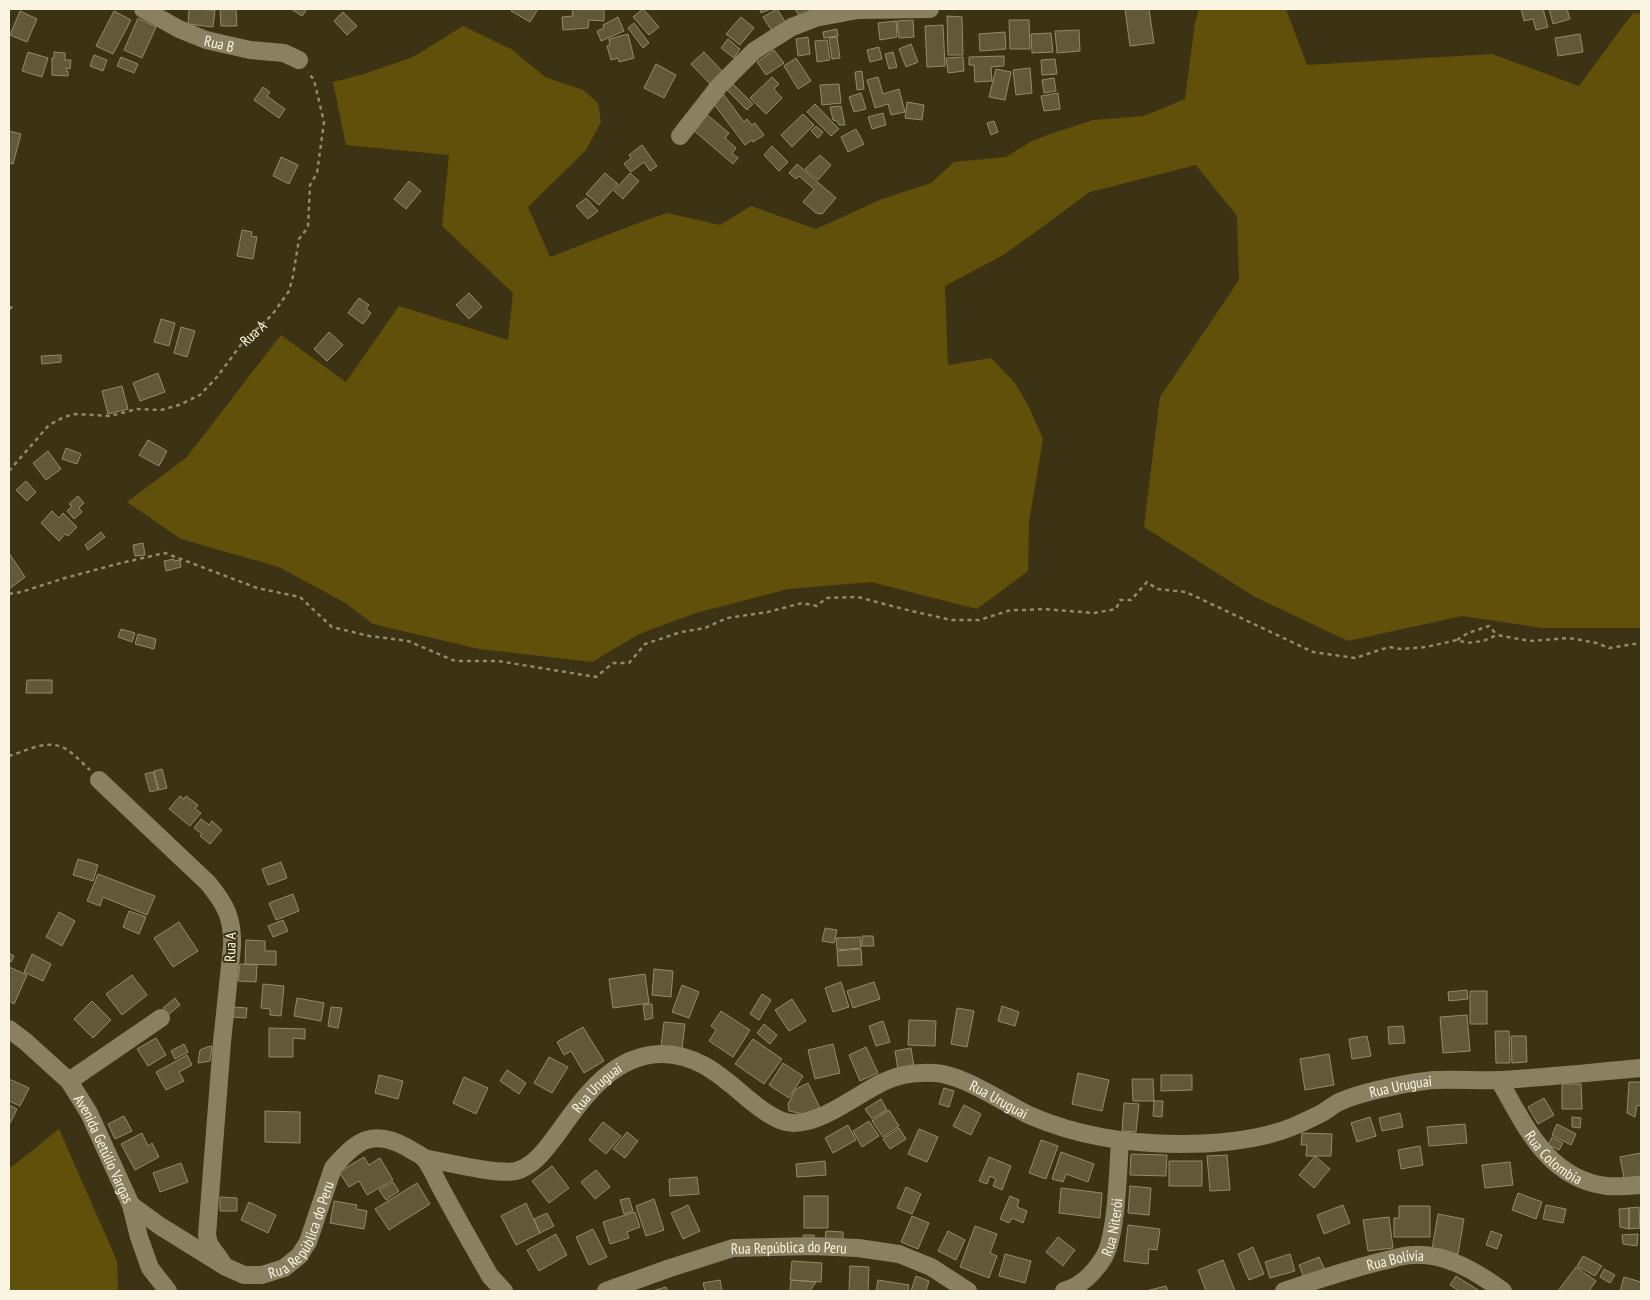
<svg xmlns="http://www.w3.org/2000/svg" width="1650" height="1300" font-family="'PT Sans Narrow',sans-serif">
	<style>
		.green { fill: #61500a }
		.building { fill: #625939; stroke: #958a69 }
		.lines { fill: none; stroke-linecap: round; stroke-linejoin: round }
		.path { stroke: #918a70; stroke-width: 2.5; stroke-dasharray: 4 4; stroke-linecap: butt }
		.minor { stroke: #8b8160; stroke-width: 18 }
		.labels { text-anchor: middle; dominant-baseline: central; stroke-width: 4; stroke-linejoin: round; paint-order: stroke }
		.street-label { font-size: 15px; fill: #faf5e3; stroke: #3c3314 }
	</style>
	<rect width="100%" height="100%" fill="#3c3314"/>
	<!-- green -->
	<path class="green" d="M1199 9H1286L1307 65 1492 54 1579 86 1632 14 1641 13V628H1542L1462 616 1348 641 1255 597 1144 527 1160 397 1239 280 1237 216 1196 165 1090 192 1005 254 945 286 948 365 991 358 1015 383 1029 407 1043 439 1029 522 1028 571 977 609 871 582 788 589 696 613 639 634 592 662 479 649 373 624 347 604 279 567 181 539 127 502 186 458 281 335 346 382 399 306 508 340 513 293 442 226 449 155 346 145 333 82 361 75 413 57 463 26 511 49 545 77 583 90 598 103 601 122 586 150 528 207 550 257 633 225 667 213 720 225 751 206 816 229 882 199 931 183 954 162 1006 157 1032 141 1050 134 1093 120 1144 116 1185 99 1195 23Z
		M59 1129 117 1261 118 1291H9V1169Z"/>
	<!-- building -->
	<path class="building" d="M189 9 215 10 213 27 188 24Z
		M220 9H236L237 26H221Z
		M291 9H307L302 16Z
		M513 9H538L530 22 511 11Z
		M572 9H604V21L589 20 588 28 563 30 562 17 573 16Z
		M643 9 659 27 649 35 633 17Z
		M760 9H771L761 13Z
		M777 9 786 23 772 31 763 17Z
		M795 9H814L800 17Z
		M1125 9H1149L1154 43 1130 46Z
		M1521 9H1543L1548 27 1536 30 1533 19 1524 21Z
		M1549 9H1567L1570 19 1553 24Z
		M20 11 37 19 27 42 10 35Z
		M114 11 131 20 113 54 96 46Z
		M343 12 357 26 347 35 334 21Z
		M947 16 962 17 963 55H948Z
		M618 17 624 31 601 41 597 31 604 28 603 25Z
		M741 17 754 28 740 45 726 34Z
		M138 18 156 27 142 58 124 50Z
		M913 20 914 37 899 38 897 21Z
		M1009 20H1029L1030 49H1010Z
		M896 21 897 37 880 40 878 23Z
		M634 23 649 43 643 48 628 28Z
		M943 25 945 66 927 67 925 26Z
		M837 29 838 36 824 38 823 32Z
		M1079 30 1080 51 1057 53 1055 31Z
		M1005 32 1006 49 980 51 979 34Z
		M1051 33 1053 52 1032 53 1031 34Z
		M628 34 634 58 619 62 618 58 611 60 607 46 610 45 609 39Z
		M1580 34 1583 52 1558 56 1555 38Z
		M808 37 810 54 798 56 796 39Z
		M837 37 840 58 832 59 829 38Z
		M728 39 740 49 734 58 721 48Z
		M827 40 830 60 817 62 815 41Z
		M911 44 918 62 906 67 899 49Z
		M879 47 882 59 870 62 867 50Z
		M774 50 784 63 766 75 757 62Z
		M28 52 48 58 42 77 22 71Z
		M54 52 65 53V60H71L70 69 66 68V71H68V76L52 75V58H54Z
		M704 52 724 73 711 85 691 64Z
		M893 52 897 67 889 69 885 54Z
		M94 55 107 60 103 71 90 66Z
		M1004 56V66L991 67 992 81 975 82 974 65H969V57Z
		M121 57 138 64 134 73 117 66Z
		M963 57 964 71 948 73 946 58Z
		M796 58 811 81 798 89 784 66Z
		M1055 59 1057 74 1042 75 1041 60Z
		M656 64 676 75 664 98 644 88Z
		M1030 68 1032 93 1016 95 1013 70Z
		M996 69 1011 72 1005 100 989 97Z
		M862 71 864 89 857 90 855 72Z
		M772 77 779 84 774 89 782 98 766 114 750 98Z
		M878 77 883 94 899 89 905 112 891 115 888 104 875 108 867 80Z
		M1054 78 1056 91 1044 93 1042 80Z
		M733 84 753 104 747 110 727 90Z
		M839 84 841 103 822 105 820 85Z
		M263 87 270 92 267 96 285 109 279 118 254 100Z
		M861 93 866 109 854 112 849 97Z
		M1058 93 1060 109 1044 111 1041 96Z
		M724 95 744 122 747 119 752 125 755 123 764 135 753 142 752 140 745 145 713 103Z
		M907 102 924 105 922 120 905 118Z
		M815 104 839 129 831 136 807 112Z
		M841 106 845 125H839L837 121 833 120 830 107Z
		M883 113 886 125 872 129 868 117Z
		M706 114 729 133 725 138 736 148 732 153 738 158 733 164 692 129Z
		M803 114 814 125 792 147 781 135Z
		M994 121 998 132 991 135 987 123Z
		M816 126 823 132 818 138 811 131Z
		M856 129 864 144 848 152 841 137Z
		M9 131 21 134 13 164 9 163Z
		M642 145 657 166 650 171 644 162 631 172 624 164 631 158 629 155Z
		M772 146 788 162 779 171 764 155Z
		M820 155 831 165 818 180 805 169Z
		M281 157 298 165 289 184 273 176Z
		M797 164 836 198 822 214 816 213 803 202 814 189 799 176 796 179 789 173Z
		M605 173 618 184 599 205 586 194Z
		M630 173 639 181 623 199 614 191Z
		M409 181 421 191 406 209 394 199Z
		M586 198 598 211 588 219 576 206Z
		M242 230 252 232 251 236 257 237 253 259 237 256Z
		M469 293 482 307 469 319 456 305Z
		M359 298 369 305 366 309 371 313 363 324 348 313Z
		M161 319 175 323 169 346 154 342Z
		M181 327 195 331 187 357 174 353Z
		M329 332 343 345 327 361 314 349Z
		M61 355V362L42 364 41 356Z
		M158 373 165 392 140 401 133 383Z
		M122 386 128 409 108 414 102 391Z
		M148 440 167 451 159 466 139 455Z
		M66 448 81 454 77 464 62 459Z
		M48 451 61 469 46 480 33 463Z
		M26 481 36 492 27 501 16 490Z
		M78 496 84 503 79 508 82 512 74 519 67 511 72 506 69 504Z
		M52 511 59 518 63 513 77 527 68 536 65 534 59 541 41 523Z
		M101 532 105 537 88 550 85 545Z
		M143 543 145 555 135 556 133 545Z
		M9 553 25 577 9 589Z
		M174 559V561L180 560 181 567 166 571 164 561Z
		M121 629 135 633 132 642 118 637Z
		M138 634 156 639 154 649 135 644Z
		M27 680H52V693H26Z
		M162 769 167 788 159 790 154 771Z
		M153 772 158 790 150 792 145 774Z
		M180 796 184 799 186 796 198 805 195 809 201 813 190 826 169 809Z
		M201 819 209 825 212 821 222 830 210 844 200 836 202 834 194 828Z
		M78 859 98 865 93 881 73 875Z
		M281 862 287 878 268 885 262 869Z
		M98 874 155 896 147 915 103 897 100 906 87 901Z
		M293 894 299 911 276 920 269 903Z
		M129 911 146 917 139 934 123 927Z
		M59 912 75 921 62 946 46 937Z
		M283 920 288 931 273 937 268 926Z
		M179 922 198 951 173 967 154 938Z
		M825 928 837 930 834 943 822 941Z
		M862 936H873L874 946H862Z
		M860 937 861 948 837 950 836 938Z
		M246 940 265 941V951H276V965L245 964Z
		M861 949 862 965 838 966 837 951Z
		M9 953 14 956 11 962 9 961Z
		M32 954 51 964 43 981 24 972Z
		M240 964 257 965 256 982 238 981Z
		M9 967 27 975 14 1004 9 1001Z
		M654 969 673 971 671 997 652 995Z
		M645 974 649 1003 613 1008 609 979Z
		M132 975 147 995 122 1015 106 994Z
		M841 982 849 1007 833 1012 825 988Z
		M874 982 880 999 853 1008 847 991Z
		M263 984 284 986 281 1016 270 1015V1009L261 1008Z
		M682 985 699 992 689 1018 672 1012Z
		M1467 990 1468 999 1449 1001 1448 992Z
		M1470 991H1487V1024H1470Z
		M762 994 771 1000 759 1020 750 1014Z
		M175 998 180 1005 168 1015 163 1008Z
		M297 998 324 1003 321 1021 294 1016Z
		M792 999 806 1021 789 1031 775 1010Z
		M92 1001 111 1020 93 1038 74 1019Z
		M652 1004 653 1018 645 1020 643 1005Z
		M1002 1006 1019 1012 1015 1026 998 1021Z
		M234 1007 247 1008 246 1018 232 1017Z
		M331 1007 342 1008 338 1028 328 1026Z
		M957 1008 974 1011 967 1047 951 1044Z
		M721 1011 750 1030 733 1057 709 1041 716 1030 711 1026Z
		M1467 1015 1470 1051 1443 1053 1440 1017Z
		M909 1020 936 1021 935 1046 908 1045Z
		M883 1021 890 1042 876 1046 869 1026Z
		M664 1022 685 1024 682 1049 661 1046Z
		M764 1024 777 1035 770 1044 757 1033Z
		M1403 1026 1405 1043 1389 1044 1388 1027Z
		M583 1027 604 1061 584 1073 571 1051 564 1055 557 1042Z
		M269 1028 305 1029V1039L293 1038V1057H269Z
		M1495 1031H1509L1510 1063H1496Z
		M1367 1036 1371 1056 1352 1059 1349 1039Z
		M1511 1036H1526L1527 1062 1512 1063Z
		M156 1038 166 1055 148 1066 137 1049Z
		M753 1039 782 1059 764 1084 735 1064Z
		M184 1044 188 1052 175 1059 171 1051Z
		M833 1044 840 1073 815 1079 808 1050Z
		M212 1046 210 1061 198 1063 200 1050 207 1047Z
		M866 1047 878 1073 860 1081 849 1055Z
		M911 1048 914 1067 898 1070 895 1051Z
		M1329 1054 1334 1085 1305 1090 1300 1059Z
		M187 1055 192 1065 179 1072 184 1081 166 1090 156 1072Z
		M549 1057 568 1067 552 1093 534 1083Z
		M783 1063 803 1076 789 1098 769 1085Z
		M507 1070 526 1083 519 1094 500 1081Z
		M1078 1073 1109 1080 1102 1111 1072 1104Z
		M379 1075 403 1081 398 1099 375 1093Z
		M1161 1075H1192V1090L1161 1091Z
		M464 1077 488 1088 476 1114 453 1103Z
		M9 1079 29 1088 20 1106 9 1101Z
		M1132 1079H1153L1154 1101H1133Z
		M1629 1082H1641V1106L1637 1105 1635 1117 1627 1113Z
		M808 1083 820 1108 803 1114 789 1111 788 1104 796 1089Z
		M1562 1084H1581L1582 1109H1562Z
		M944 1088 954 1091 949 1107 939 1104Z
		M1544 1098 1554 1115 1538 1124 1528 1107Z
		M881 1099 887 1110 872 1119 865 1109Z
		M1154 1101H1163L1162 1117 1153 1116Z
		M1124 1103 1139 1104 1136 1132 1122 1131Z
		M9 1105 17 1109 9 1125Z
		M964 1105 981 1114 971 1135 953 1126Z
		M889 1110 899 1126 883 1137 872 1121Z
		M265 1111 300 1112V1143L265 1142Z
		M1400 1113 1403 1127 1382 1131 1379 1118Z
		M124 1116 132 1131 115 1139 108 1124Z
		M1370 1117 1376 1136 1357 1142 1351 1123Z
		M1572 1117 1581 1118 1580 1128 1572 1127Z
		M869 1121 879 1136 862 1147 853 1131Z
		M603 1122 621 1136 606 1154 589 1140Z
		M1465 1124 1467 1143 1429 1146 1427 1127Z
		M1557 1124 1576 1134 1571 1145 1552 1135Z
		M848 1125 856 1140 833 1153 825 1138Z
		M899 1128 906 1139 890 1149 883 1139Z
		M919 1129 938 1137 927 1162 908 1154Z
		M627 1132 638 1141 625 1158 613 1149Z
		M142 1133 148 1146 152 1143 159 1157 135 1170 121 1144Z
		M1302 1133 1332 1134 1331 1156H1306L1307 1145H1301Z
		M1552 1137 1563 1143 1559 1150 1548 1145Z
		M1041 1140 1058 1146 1046 1179 1029 1173Z
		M1420 1146 1423 1165 1401 1169 1398 1150Z
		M1061 1152 1094 1164 1088 1182 1066 1174 1063 1182 1052 1179Z
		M1641 1153V1176L1624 1178 1620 1157Z
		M1131 1154 1167 1155 1166 1176 1130 1175Z
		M1227 1155 1230 1190 1210 1191 1207 1156Z
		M1315 1156 1330 1169 1314 1188 1299 1175Z
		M364 1157 369 1165 380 1158 393 1180 367 1195 359 1181 349 1187 339 1172Z
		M989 1157 1011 1166 1002 1190 993 1186 996 1179 990 1176 987 1184 979 1181Z
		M825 1161 826 1175 797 1177 796 1164Z
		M1169 1161H1202V1186H1169Z
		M1510 1162 1513 1185 1485 1188 1482 1165Z
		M181 1163 188 1182 160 1192 153 1173Z
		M552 1166 569 1188 549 1203 532 1181Z
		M596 1170 610 1187 595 1199 581 1182Z
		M697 1177 699 1194 670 1196 669 1179Z
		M393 1182 399 1191 386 1200 379 1190Z
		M417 1183 430 1204 389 1230 375 1209Z
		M1130 1186 1151 1188 1149 1215 1128 1213Z
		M906 1187 921 1194 912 1214 897 1208Z
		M1061 1188 1102 1193 1100 1218 1059 1213Z
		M1518 1193 1542 1202 1536 1219 1512 1210Z
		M804 1196H828V1228H804Z
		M1010 1196 1019 1200 1017 1207 1027 1211 1023 1223 1012 1218 1009 1223 1000 1219Z
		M220 1197 237 1198V1211H220Z
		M629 1198 633 1211 624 1214 620 1200Z
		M654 1199 664 1230 646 1236 636 1206Z
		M334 1201 357 1205 356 1209 367 1211 364 1229 330 1223Z
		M249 1202 276 1215 268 1233 241 1220Z
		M526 1203 540 1233 516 1245 501 1216Z
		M688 1205 700 1231 683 1239 671 1213Z
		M1343 1205 1350 1223 1324 1234 1317 1215Z
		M1546 1205 1566 1209 1563 1223 1543 1219Z
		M1399 1206H1430V1237H1394V1218H1399Z
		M1639 1207 1640 1228 1629 1229V1208Z
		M1629 1208V1229L1620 1227 1619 1209Z
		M635 1212 640 1227 627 1232 629 1238 610 1244 603 1222Z
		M547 1213 554 1226 540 1233 534 1219Z
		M1438 1214 1464 1219 1458 1254 1432 1249Z
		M912 1216 929 1223 918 1249 901 1242Z
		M1389 1217 1393 1248 1368 1251 1363 1220Z
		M1128 1225 1160 1229 1157 1250 1149 1249 1148 1264 1124 1261Z
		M975 1226 997 1234 990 1253 997 1256 989 1278 960 1267Z
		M593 1229 607 1257 589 1265 576 1237Z
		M826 1231 843 1232V1242L825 1241Z
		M948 1231 965 1240 956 1260 938 1251Z
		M1491 1231 1502 1235 1497 1249 1486 1245Z
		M556 1234 567 1255 539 1271 527 1250Z
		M1638 1234 1637 1246 1623 1244 1622 1235Z
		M803 1235H814L815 1241 804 1242Z
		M1058 1237 1075 1250 1063 1266 1046 1252Z
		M1253 1247 1264 1274 1249 1280 1238 1254Z
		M1005 1254 1031 1261 1025 1283 999 1276Z
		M1290 1254 1295 1271 1270 1278 1265 1262Z
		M1583 1256 1602 1266 1595 1276 1577 1266Z
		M1319 1257 1325 1270 1304 1278 1299 1265Z
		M1223 1260 1235 1291H1206L1198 1270Z
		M792 1261 822 1263 821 1282 790 1280Z
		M850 1266 869 1267 868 1291H849Z
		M1576 1267 1596 1281 1589 1291H1558Z
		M1604 1269 1615 1275 1610 1283 1600 1277Z
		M916 1276 929 1281 926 1291H911Z
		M1456 1276 1478 1290 1477 1291H1459L1450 1285Z
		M1624 1277 1641 1282V1291H1620Z
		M720 1280 722 1291H705L703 1283Z
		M791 1280 816 1282 810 1291H790Z
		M878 1280 909 1285 908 1291H876Z
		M1166 1286 1168 1291H1146Z
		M666 1287 668 1291H652Z"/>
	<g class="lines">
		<!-- path -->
		<g class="path">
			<path d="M9 309 15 305"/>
			<path id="s1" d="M9 471 49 425 64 417 75 414 110 416 137 409 161 410 179 405 200 395 217 377 243 342 272 315 289 291 293 276 299 239 308 227 310 185 317 173 324 122 314 80 308 72"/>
			<path d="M9 594 21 592 65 578 121 563 165 553 257 588 300 597 332 627 369 636 408 641 455 661H498L596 677 613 663H629L645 644 681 632 705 628 727 618 768 612 802 603 817 606 826 598 858 597 903 609 951 620H979L1011 610H1024L1043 609 1094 613 1116 609 1120 600H1131L1147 582 1157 589 1186 592 1313 652 1355 658 1389 647 1401 649 1426 647 1457 640 1467 643 1483 641 1497 635 1530 641 1569 638 1597 643 1609 648 1641 643"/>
			<path d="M1457 640 1468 633 1489 626 1497 635"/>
			<path d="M9 756C23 752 43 741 59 746 70 749 81 762 90 770"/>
		</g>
		<!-- minor -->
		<g class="minor">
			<path id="s2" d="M143 9 179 29 206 40 250 50 284 53 299 60"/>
			<path d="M680 136 719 86 754 51 792 27 815 18 858 10 930 9"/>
			<path d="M99 780 208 883C226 905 233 918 232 947L222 1042 207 1235 209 1244 222 1262"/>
			<path id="s3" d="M9 1029 26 1042 69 1081 89 1113 131 1205 139 1237 150 1268 168 1291"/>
			<path id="s4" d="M1499 1080C1525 1126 1548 1179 1607 1186 1618 1187 1630 1186 1641 1185"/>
			<path d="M69 1081 161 1018"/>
			<path id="s5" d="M424 1158C446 1162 496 1175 516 1171 533 1167 545 1150 555 1137 582 1100 610 1056 660 1054 699 1053 724 1079 752 1102 762 1110 774 1119 786 1122 816 1129 857 1094 883 1082 899 1074 917 1072 935 1073 965 1075 1003 1103 1031 1116 1078 1136 1130 1144 1180 1144 1217 1144 1257 1141 1292 1127 1302 1123 1312 1118 1322 1113 1327 1110 1333 1105 1339 1102 1350 1097 1364 1093 1377 1090 1395 1086 1416 1081 1436 1080 1458 1079 1480 1081 1502 1080 1549 1077 1595 1072 1641 1068"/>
			<path id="s6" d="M131 1205 160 1226 226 1267 244 1275H262L284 1268 299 1256 308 1242 333 1168C356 1140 374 1128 408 1148 412 1151 420 1154 424 1158 431 1166 437 1182 443 1192 458 1220 474 1248 490 1276L504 1291"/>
			<path id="s7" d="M606 1291 670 1268 733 1248 812 1246 858 1248 899 1254 931 1267 968 1291"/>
			<path id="s8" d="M1064 1291C1081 1286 1095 1272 1104 1257 1117 1235 1118 1168 1120 1141"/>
			<path id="s9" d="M1284 1291C1317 1280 1349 1269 1383 1261 1392 1259 1403 1255 1413 1255 1446 1253 1477 1272 1503 1291"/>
		</g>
	</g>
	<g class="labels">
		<!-- street labels -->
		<g class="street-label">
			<text stroke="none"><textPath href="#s2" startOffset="84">Rua B</textPath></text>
			<text stroke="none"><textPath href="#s1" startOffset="300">Rua A</textPath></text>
			<text transform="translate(230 947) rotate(-88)">Rua A</text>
			<text stroke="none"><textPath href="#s5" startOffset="1081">Rua Uruguai</textPath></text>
			<text stroke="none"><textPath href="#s5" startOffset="211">Rua Uruguai</textPath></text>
			<text stroke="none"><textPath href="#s5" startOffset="661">Rua Uruguai</textPath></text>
			<text stroke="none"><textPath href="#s3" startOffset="156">Avenida Getúlio Vargas</textPath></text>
			<text stroke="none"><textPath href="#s4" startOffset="96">Rua Colombia</textPath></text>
			<text stroke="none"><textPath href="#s6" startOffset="216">Rua República do Peru</textPath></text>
			<text stroke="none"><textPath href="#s8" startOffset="85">Rua Niterói</textPath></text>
			<text stroke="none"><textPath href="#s7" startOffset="190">Rua República do Peru</textPath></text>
			<text stroke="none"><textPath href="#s9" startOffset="116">Rua Bolívia</textPath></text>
		</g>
	</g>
	<!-- border -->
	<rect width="1650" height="1300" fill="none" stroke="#faf5e3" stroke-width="20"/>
</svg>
